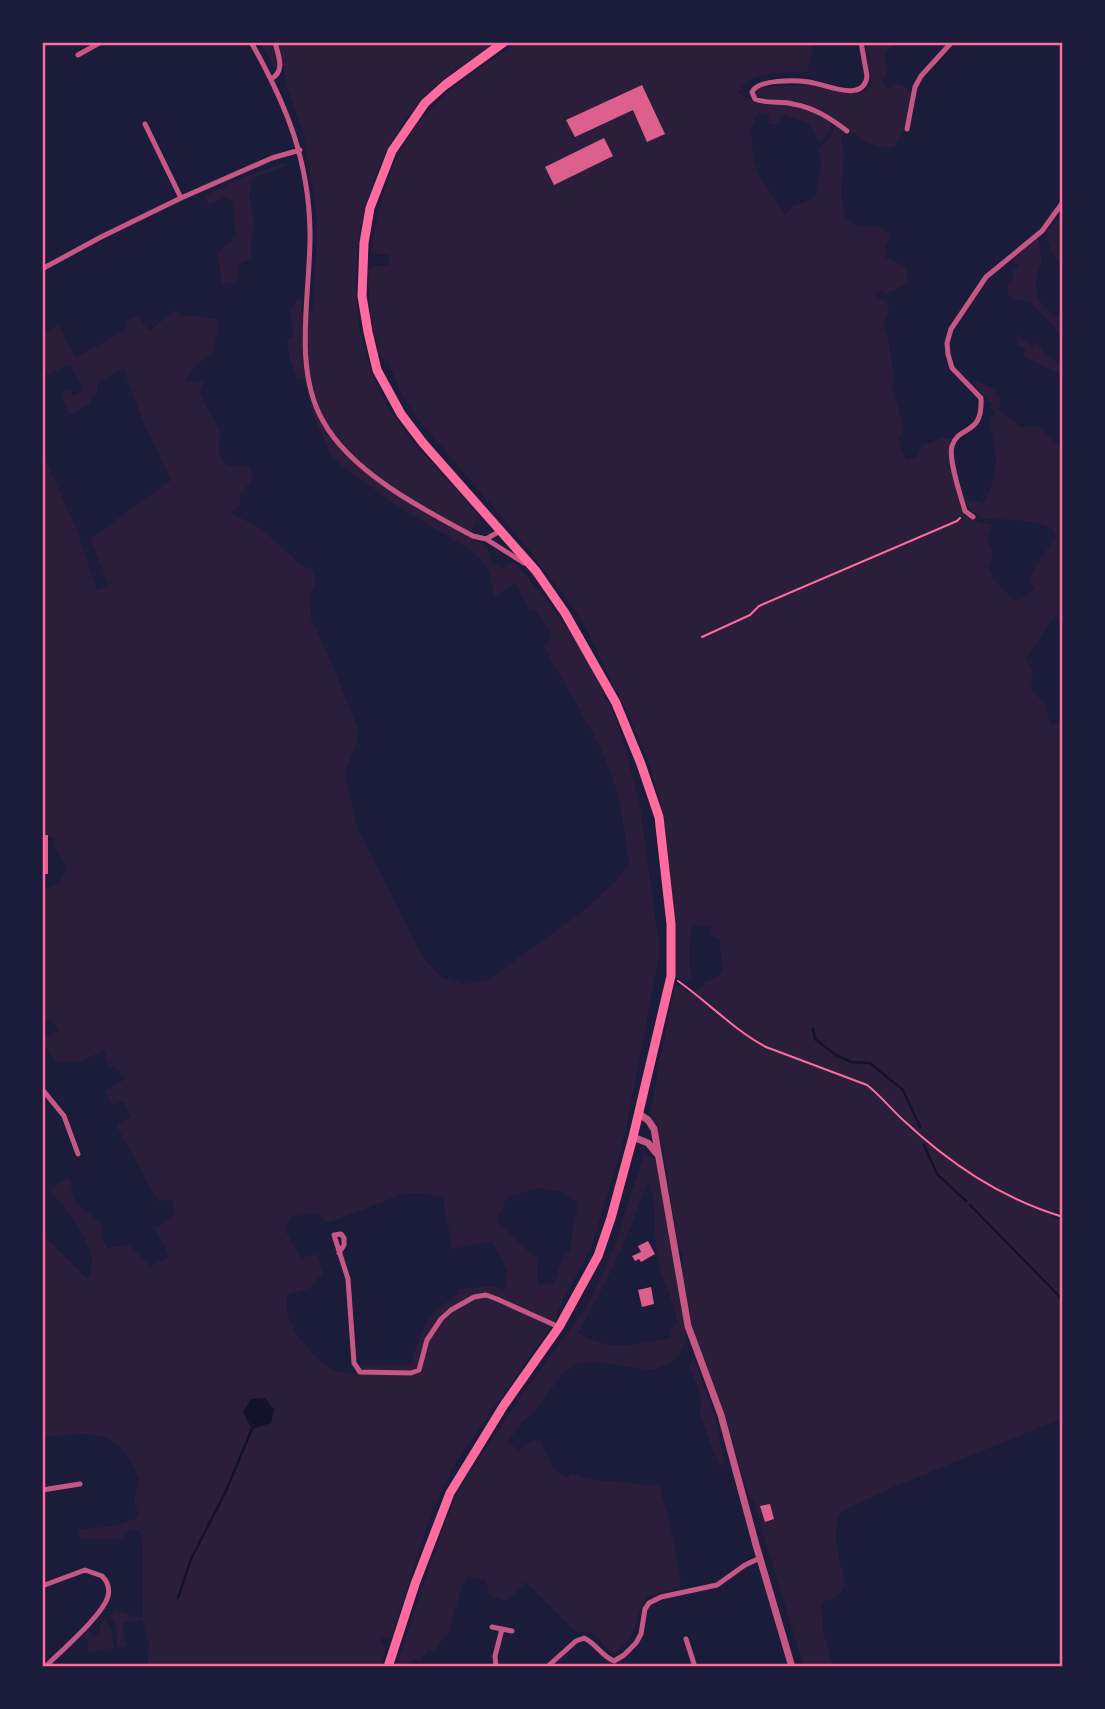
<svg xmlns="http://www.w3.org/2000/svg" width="1105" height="1709" font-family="'Source Serif 4',serif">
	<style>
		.green { fill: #2a1e3b; fill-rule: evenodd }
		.water { fill: #12122b }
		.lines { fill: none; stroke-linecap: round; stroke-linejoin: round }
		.stream { stroke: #12122b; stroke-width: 2.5 }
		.building { fill: #dd5f8e }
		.path { stroke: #ff6b9d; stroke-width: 2 }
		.minor { stroke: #c65784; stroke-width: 5 }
		.tertiary { stroke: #c65784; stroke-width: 7 }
		.trunk { stroke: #ff6b9d; stroke-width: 9 }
		.neatline { fill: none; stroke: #ff6b9d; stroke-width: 2.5 }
	</style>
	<rect width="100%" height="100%" fill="#1b1b3a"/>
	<!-- green -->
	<path class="green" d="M260 42H496C469 61 438 79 417 105 347 189 333 327 396 419 420 454 453 483 479 517L468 537 487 546 492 562 503 569 513 561 549 603 583 651 616 718 639 800 660 951 624 1139 591 1248 558 1310 557 1319 454 1464 432 1511 391 1639 382 1637 380 1641 386 1649 380 1667H147L149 1645 143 1620 123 1623 126 1647H117L116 1627 110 1616 115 1610 143 1619 142 1536 139 1530H130L121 1539H81L78 1530 118 1525 122 1522 135 1519 138 1513 134 1503 139 1478C134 1468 130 1457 122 1449 102 1427 68 1435 42 1438V1234L88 1279C89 1275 92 1268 92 1263 92 1243 66 1205 51 1193L52 1187 66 1179 71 1180C72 1211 86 1206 103 1226L101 1235 107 1248 130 1245 150 1266 170 1257 155 1228 175 1214 173 1200 158 1201 116 1125 130 1117 124 1101 112 1105 105 1091 125 1079 119 1070 109 1066 104 1051 78 1062H56L44 1046 46 1038 59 1030 50 1019 42 1022V891L59 884 68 868 54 845 55 838 42 835V452L75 525 97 591 109 585 90 539 171 480 142 419 123 368 98 382 97 393 92 397 90 404 69 415 61 394 70 389 74 396 83 390 70 364 49 375 42 361V333L58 325 76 358 126 329 128 321 138 315 149 331 175 310 184 317 193 315 219 320 213 353 195 366 185 382H203L199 393 220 430 219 455 227 465 249 467 253 478 239 497 241 505 231 513 262 529 300 564 313 570 316 582 310 593 311 618 330 659 358 729 357 742 345 774 358 830 423 957 441 977 463 984 488 980 582 912 616 881 629 865C626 842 623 818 618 796 604 741 569 696 544 646L553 636 534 609 530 612 516 583 494 597 489 570 481 560 470 550 396 505 339 464 330 454 313 415 304 379H297L289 357 287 338H293C293 323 284 307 302 298L301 311H313L317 233 315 202 303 132 288 90 284 66 274 67ZM541 1188 562 1192 578 1203C576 1220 570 1235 571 1251L564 1255 553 1286 548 1283 538 1285 537 1259 497 1221 507 1197ZM423 1193 443 1198 452 1249 492 1242 507 1269 505 1290 493 1286 458 1289 459 1294C428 1313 421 1328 412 1362L407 1365H359L354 1374C344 1372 335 1372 327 1366 309 1353 279 1318 288 1295L311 1288 323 1273 317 1254 301 1258 285 1230 291 1217 317 1213 328 1223 403 1194Z
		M518 42H812L813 49 807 73C786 73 749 70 738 93L760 104 797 106 825 117 832 124 827 134 819 141 815 136 810 124 784 115 775 125 768 123 769 114 759 112 749 131 752 140 753 158 759 175 785 215 792 206 815 198 821 164 818 149 830 138 835 126 845 134 841 138 844 153 841 195 846 218 858 226 881 227 890 235 885 247 886 258 907 267 908 283 886 294 879 290 875 295 889 305 887 316 883 324 888 338 894 378 892 386 904 429 899 440 902 452 907 459 917 457 923 445 942 438 952 439 950 446 961 510C968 520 981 522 992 525L987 538 993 555 988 566 994 580 1015 601 1024 598 1034 589 1029 581 1035 567 1056 536 1051 528C1042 525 1033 522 1023 521 1003 517 972 527 965 499L984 504C986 495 992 487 994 477 999 452 992 439 989 415L994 417 996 411 990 408 992 404C983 398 981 390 973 383L976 380 992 388 1001 400 999 410 1021 427H1038L1050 436 1063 452V620L1055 616C1044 629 1038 644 1026 658L1033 672 1031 690 1044 702 1051 724 1063 719V1212L1055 1210 1051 1217 1063 1221V1418L889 1489 841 1512C829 1532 841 1562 845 1583 843 1597 833 1598 821 1603L824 1635 833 1667H804L753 1500 749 1497 725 1417 702 1361 692 1326 681 1268 684 1255 678 1245 663 1148 650 1113 675 985 684 988 686 993 699 990 704 983 719 976 723 967 719 939 710 935 712 925H696L691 929 689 964 692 977 686 983 673 975 674 920 664 820 650 765 624 706 582 620 519 537 417 418 402 395 387 360 380 356 370 314 368 279 369 271 374 266 389 265V255L375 254 371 251C379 197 395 143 435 104 459 80 490 62 518 42Z
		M865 42H901L885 51 884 58 888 69 883 81 887 90 897 84 911 90C907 108 907 133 894 147 862 152 841 117 813 106 798 99 765 103 756 93V90L761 88 808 84 847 94 866 91 872 83Z
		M283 163 287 165 253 178 249 197 255 222 251 241 252 258 238 265 237 283H222L217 253 236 236 233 202 226 197 209 204 205 199 206 195 232 182Z
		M1063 206V262L1058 261 1051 251 1046 233 1058 220Z
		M1038 238 1042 260 1036 278 1037 298 1052 314 1063 319V337L1030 301 1016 300 1008 294V283L1014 277 1013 271 1019 266 1012 260Z
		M1016 334 1032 345 1036 342 1045 354 1063 366V376L1024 357 1025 349 1017 345Z
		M644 1154 653 1157 658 1165 678 1292 687 1339 679 1356 666 1365 651 1370 596 1362H579L561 1375 535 1412 524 1420 507 1442 519 1450 532 1440 542 1441C547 1457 551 1469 566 1478L572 1473 588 1479 659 1486 668 1515 681 1582 680 1588 648 1596C631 1621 642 1632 615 1653L607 1650 599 1639 591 1633 575 1631 526 1582 507 1601 487 1595 488 1589 485 1580 467 1576 463 1582 449 1632 433 1652 428 1649 420 1661 414 1658 409 1667H396L431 1562 454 1500 467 1477 524 1392 587 1306 614 1248ZM648 1181C658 1202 653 1231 657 1255 661 1280 674 1298 677 1323L671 1332 670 1338C635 1345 611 1352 578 1333 607 1281 629 1237 648 1181Z
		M694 1358 714 1414 725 1464 719 1466 699 1413 702 1403C697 1389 696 1378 688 1366Z
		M105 1620 112 1630 113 1648 89 1652 88 1641 83 1636 88 1631 94 1636H99L100 1624Z"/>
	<!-- water -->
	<path class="water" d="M265 1398 274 1409 271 1423 252 1429 243 1412 251 1399Z"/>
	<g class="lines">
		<!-- stream -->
		<path class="stream" d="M813 1029 815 1039 836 1055 851 1062 870 1063 903 1090 920 1127
			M924 1145 937 1174 966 1201
			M970 1205 1063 1300
			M178 1598 191 1559 225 1493 252 1429"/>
	</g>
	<!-- building -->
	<path class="building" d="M642 85 665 134 647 142 633 110 575 137 566 120Z
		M604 138 613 156 554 185 545 167Z
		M42 835H48V874H42Z
		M648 1241 655 1254 641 1262 639 1259 635 1261 632 1256 641 1252 638 1246Z
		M651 1287 654 1304 642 1307 638 1290Z
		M770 1504 774 1519 765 1522 760 1506Z"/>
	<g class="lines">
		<!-- path -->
		<path class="path" d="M702 637 750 615 759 606 957 521 960 518
			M678 981C708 1002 734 1030 766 1047L867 1085C880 1095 890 1108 902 1119 949 1163 1000 1198 1063 1217"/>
		<!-- minor -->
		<path class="minor" d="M251 42C286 104 309 160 310 232 311 291 292 367 323 421 351 472 422 509 473 536L486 539 500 531
			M78 55 101 42
			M271 79C286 71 278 55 275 42
			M145 124 181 198
			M907 129 915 87 921 76 952 42
			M847 131C830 118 815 108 793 104 780 101 767 104 755 99L752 92C758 79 795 80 809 82 825 84 864 104 867 76L861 42
			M42 196V210
			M42 269 101 237 181 198 272 158 300 150
			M973 517 965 511C961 497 948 459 952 446 959 424 983 437 981 398L952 368 948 354 947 343 951 329 986 277 1042 231 1063 202
			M486 539 524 563
			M42 1089 64 1116 78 1154
			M339 1253 344 1245V1238L341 1234 334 1235 348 1279 354 1363 360 1372 411 1373 419 1370 427 1340 441 1319 451 1310 474 1297 486 1295 497 1299 559 1327
			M42 1490 80 1484
			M42 1586 85 1570 102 1576C108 1582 110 1588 108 1596 104 1614 60 1652 45 1667
			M492 1627 502 1629 495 1656 496 1667
			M502 1629 512 1631
			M686 1639 695 1667
			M547 1667 576 1641 584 1638C596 1643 601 1656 614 1661L624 1655 636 1643 641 1634 645 1609 649 1603 661 1597 717 1585 745 1565 760 1558"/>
		<!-- tertiary -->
		<path class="tertiary" d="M639 1114 648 1120 654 1129 688 1326 721 1415 756 1545 792 1667
			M633 1137 648 1143 657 1154"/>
		<!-- trunk -->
		<path class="trunk" d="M388 1667 415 1584 450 1493 504 1405 559 1327 598 1256 611 1218 633 1137 671 976V924L659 817 641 764 616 703 565 613 536 571 423 443 401 414 377 370 368 332 362 296 364 243 370 208 392 151 425 103 445 85 504 42"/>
	</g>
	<!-- border -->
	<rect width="1105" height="1709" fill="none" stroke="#1b1b3a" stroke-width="88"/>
	<rect x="44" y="44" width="1017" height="1621" class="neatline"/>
</svg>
